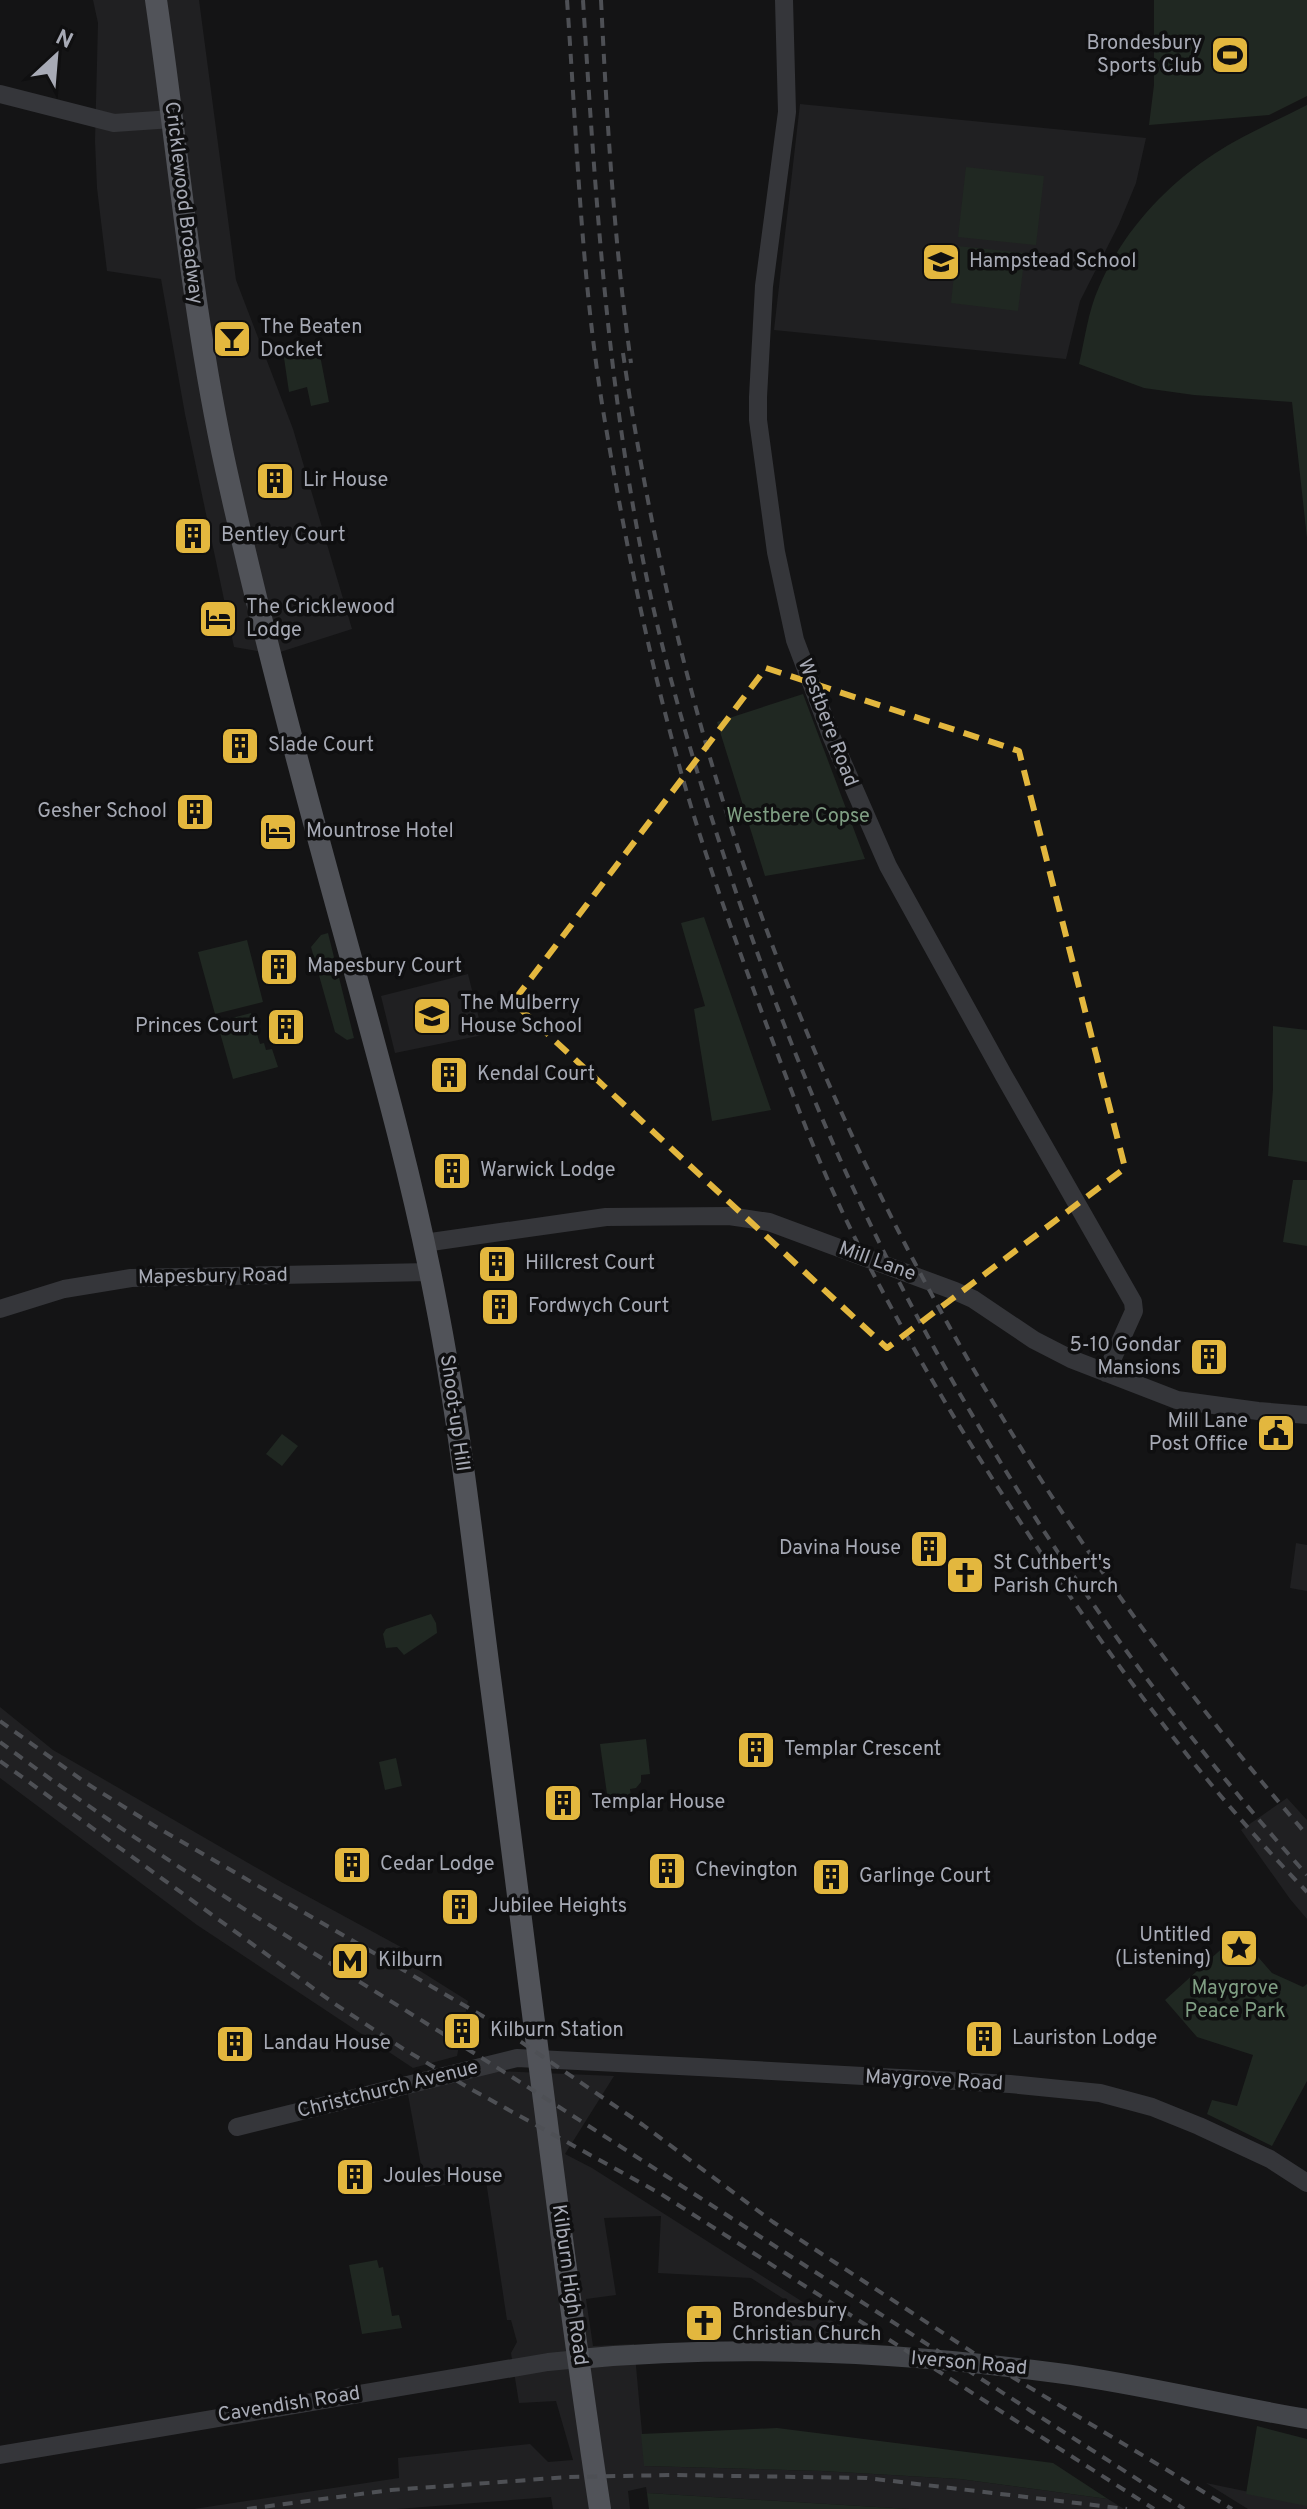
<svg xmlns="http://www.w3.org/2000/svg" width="1307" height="2509" font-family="Overpass,sans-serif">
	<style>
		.built { fill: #202022 }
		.green { fill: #202822 }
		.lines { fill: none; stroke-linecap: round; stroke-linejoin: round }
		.tertiary { stroke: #35363a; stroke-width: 18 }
		.secondary { stroke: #43454a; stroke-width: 20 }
		.primary { stroke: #515359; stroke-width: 22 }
		.rail { stroke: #4e5055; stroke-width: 4; stroke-dasharray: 10 8; stroke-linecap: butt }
		.marked { fill: none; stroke: #e3b73e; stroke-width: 6; stroke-dasharray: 16 10; stroke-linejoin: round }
		.labels { text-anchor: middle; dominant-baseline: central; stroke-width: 7; stroke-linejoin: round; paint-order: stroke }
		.poi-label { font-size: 20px; fill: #a7aab5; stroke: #0f0f10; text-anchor: start }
		.street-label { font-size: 20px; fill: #a7aab5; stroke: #0f0f10 }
		.park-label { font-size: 20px; fill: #7f9e83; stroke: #0f0f10 }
	</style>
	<rect width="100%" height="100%" fill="#141415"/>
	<!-- built -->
	<path class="built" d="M93 0H199L236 280 293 429 352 629 274 654 234 647 185 414 161 279 107 271 97 188 95 141 98 23Z
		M800 104 1146 138 1136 183 1119 224 1080 301 1066 359 774 330Z
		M468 974 483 1035 395 1053 381 996Z
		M1296 1543 1307 1545V1591L1290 1588Z
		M0 1707 53 1750 283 1883 423 1959 417 1969 468 2001 457 2056 413 2068 197 1925 0 1778Z
		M1287 1798 1307 1820V1919L1290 1899 1241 1830Z
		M493 2071 614 2076 565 2154 592 2168 869 2344 788 2342 784 2299 751 2278 658 2273 661 2216 604 2218 616 2295 586 2299 593 2346 634 2344 645 2466 822 2471 960 2479 1108 2499 1124 2509H909L647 2493 646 2487 628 2491 630 2509H553L551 2497 397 2509H194L399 2478 398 2458 530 2444 548 2462 573 2460 556 2401 519 2403 511 2353 517 2342 511 2320H507L486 2181 425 2187 407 2089Z
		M1206 2483 1307 2504V2509H1248Z"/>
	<!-- green -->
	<path class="green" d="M1154 0H1307V96L1269 115 1149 125 1154 85Z
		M1307 105V538L1292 402 1194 395 1144 388 1079 364C1085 339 1088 311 1099 287 1122 233 1165 186 1214 154 1243 135 1276 121 1307 105Z
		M966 167 1044 176 1036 245 958 237Z
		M957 246 1025 253 1018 311 951 303Z
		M318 345 329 402 311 406 307 387 289 392 283 351Z
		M803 694 865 859 765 876 717 722Z
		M704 917 771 1110 712 1121 694 1009 705 1006 681 923Z
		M328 933 354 1038 347 1040 335 1032 311 947 321 935Z
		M247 940 263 1002 215 1014 198 952Z
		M251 1013 260 1044 264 1043 266 1050 272 1049 278 1067 233 1079 217 1022Z
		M1273 1026 1307 1030V1162L1268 1156 1273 1089Z
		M1293 1180H1307V1246L1283 1242Z
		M282 1434 298 1446 282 1466 266 1454Z
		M431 1614 436 1623 437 1633 404 1655 397 1647 386 1648 383 1634 386 1629Z
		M646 1739 650 1774 641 1775V1782L636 1788 630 1789 631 1798 608 1801 600 1744Z
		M396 1758 402 1786 385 1790 379 1762Z
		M1238 1934 1272 1973 1303 1987 1307 1984V2081L1272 2146 1207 2114 1212 2100 1237 2106 1253 2055 1197 2037 1165 2000Z
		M377 2260 379 2268 383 2267 392 2316 399 2315 402 2328 362 2334 349 2265Z
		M1257 2426 1307 2439V2506L1246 2494Z
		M777 2428 1053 2463 1108 2499 960 2479 822 2471 644 2466 641 2434Z
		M647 2493 909 2509H649Z"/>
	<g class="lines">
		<!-- tertiary -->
		<path class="tertiary" d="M784 0 787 112 764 286 758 397V420L776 552 795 640 832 738 888 866 1004 1076 1133 1302 1134 1311 1106 1373
			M0 94 114 123 172 119
			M424 1243 606 1217 729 1216 769 1222 955 1291 973 1299 1034 1340 1071 1359 1177 1400 1258 1411 1307 1415
			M0 1309 64 1289 131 1278 430 1272
			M237 2127 517 2058 699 2067 1010 2084 1100 2093 1152 2107 1199 2126 1270 2159 1307 2183
			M0 2455 548 2362 579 2359"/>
		<!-- secondary -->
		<path class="secondary" d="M579 2359C737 2344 900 2352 1057 2373 1141 2384 1223 2405 1307 2419"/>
		<!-- primary -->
		<path class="primary" d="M156 0C179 157 192 314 226 469 260 623 301 777 343 929 377 1053 412 1176 436 1302 460 1424 473 1547 489 1670 526 1950 558 2230 600 2509"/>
		<!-- rail -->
		<path class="rail" d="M567 0C577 139 581 278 604 416 626 546 652 676 690 803 711 873 736 942 761 1010 789 1085 817 1161 852 1232 908 1345 973 1452 1043 1556 1122 1675 1208 1789 1307 1892
			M583 0C594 175 605 350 636 523 659 652 697 777 739 901 775 1005 815 1108 862 1207 976 1447 1130 1677 1307 1875
			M601 0C607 121 614 242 631 363
			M623 353C656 580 713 805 801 1018 922 1316 1097 1593 1307 1835
			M0 1721 86 1783 153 1825 486 2018 643 2125 773 2222 989 2363 1232 2509
			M0 1742C182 1878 379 1991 570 2114 775 2246 979 2378 1184 2509
			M0 1761 335 2004 402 2048 469 2088 661 2194 1154 2509
			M247 2509 391 2490 461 2485 568 2477 674 2475 867 2478 1127 2509"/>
	</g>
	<!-- marked area -->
	<path class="marked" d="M766 668 1019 751 1125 1168 887 1348 513 1002Z"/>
	<!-- icons -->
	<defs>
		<symbol id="stadium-square" viewBox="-11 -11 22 22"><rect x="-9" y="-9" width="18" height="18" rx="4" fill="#e3b73e" stroke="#0f0f10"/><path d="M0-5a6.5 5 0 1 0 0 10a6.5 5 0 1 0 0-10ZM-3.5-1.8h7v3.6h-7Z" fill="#111"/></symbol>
		<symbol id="school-square" viewBox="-11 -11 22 22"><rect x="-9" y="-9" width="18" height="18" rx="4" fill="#e3b73e" stroke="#0f0f10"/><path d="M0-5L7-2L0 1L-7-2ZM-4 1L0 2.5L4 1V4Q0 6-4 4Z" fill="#111"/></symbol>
		<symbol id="bar-square" viewBox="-11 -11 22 22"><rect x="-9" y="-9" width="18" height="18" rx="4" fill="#e3b73e" stroke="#0f0f10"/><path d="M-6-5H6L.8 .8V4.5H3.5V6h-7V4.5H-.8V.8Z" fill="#111"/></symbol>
		<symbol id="building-square" viewBox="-11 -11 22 22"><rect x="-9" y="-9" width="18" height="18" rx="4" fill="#e3b73e" stroke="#0f0f10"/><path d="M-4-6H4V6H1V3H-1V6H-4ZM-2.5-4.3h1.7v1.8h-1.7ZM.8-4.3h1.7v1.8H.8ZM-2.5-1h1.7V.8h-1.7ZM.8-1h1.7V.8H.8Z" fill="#111"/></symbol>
		<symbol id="hotel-square" viewBox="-11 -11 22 22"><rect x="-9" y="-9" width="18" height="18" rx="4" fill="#e3b73e" stroke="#0f0f10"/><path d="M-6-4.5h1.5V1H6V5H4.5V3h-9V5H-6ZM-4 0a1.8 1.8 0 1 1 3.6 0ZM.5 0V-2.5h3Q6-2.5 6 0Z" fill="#111"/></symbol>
		<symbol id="civic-square" viewBox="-11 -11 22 22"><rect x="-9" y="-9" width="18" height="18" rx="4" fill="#e3b73e" stroke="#0f0f10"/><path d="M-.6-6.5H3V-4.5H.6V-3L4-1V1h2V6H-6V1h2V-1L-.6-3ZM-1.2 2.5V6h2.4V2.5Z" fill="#111"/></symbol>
		<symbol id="church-square" viewBox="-11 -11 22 22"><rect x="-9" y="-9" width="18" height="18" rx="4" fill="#e3b73e" stroke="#0f0f10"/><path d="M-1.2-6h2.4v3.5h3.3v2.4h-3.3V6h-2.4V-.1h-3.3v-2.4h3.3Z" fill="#111"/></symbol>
		<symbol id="sight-square" viewBox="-11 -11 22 22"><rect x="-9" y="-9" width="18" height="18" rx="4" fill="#e3b73e" stroke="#0f0f10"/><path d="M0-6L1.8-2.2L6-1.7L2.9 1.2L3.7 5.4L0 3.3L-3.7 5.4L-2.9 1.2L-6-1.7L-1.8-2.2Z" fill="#111"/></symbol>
		<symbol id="metro-square" viewBox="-11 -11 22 22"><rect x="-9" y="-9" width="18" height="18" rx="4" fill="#e3b73e" stroke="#0f0f10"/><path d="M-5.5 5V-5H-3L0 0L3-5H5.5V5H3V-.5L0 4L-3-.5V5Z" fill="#111"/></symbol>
	</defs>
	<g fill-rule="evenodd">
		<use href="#stadium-square" x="1208" y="33" width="44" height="44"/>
		<use href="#school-square" x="919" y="240" width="44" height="44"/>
		<use href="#bar-square" x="210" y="317" width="44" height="44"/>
		<use href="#building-square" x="253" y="459" width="44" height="44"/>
		<use href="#building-square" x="171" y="514" width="44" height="44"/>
		<use href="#hotel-square" x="196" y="597" width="44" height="44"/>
		<use href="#building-square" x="218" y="724" width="44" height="44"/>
		<use href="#building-square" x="173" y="790" width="44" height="44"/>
		<use href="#hotel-square" x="256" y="810" width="44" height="44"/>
		<use href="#building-square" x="257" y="945" width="44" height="44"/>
		<use href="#school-square" x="410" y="994" width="44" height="44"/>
		<use href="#building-square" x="264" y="1005" width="44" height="44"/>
		<use href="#building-square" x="427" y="1053" width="44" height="44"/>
		<use href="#building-square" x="430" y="1149" width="44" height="44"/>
		<use href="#building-square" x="475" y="1242" width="44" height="44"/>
		<use href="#building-square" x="478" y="1285" width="44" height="44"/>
		<use href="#building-square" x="1187" y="1335" width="44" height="44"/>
		<use href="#civic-square" x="1254" y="1411" width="44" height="44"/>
		<use href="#building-square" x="907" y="1527" width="44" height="44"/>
		<use href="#church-square" x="943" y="1553" width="44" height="44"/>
		<use href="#building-square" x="734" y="1728" width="44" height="44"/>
		<use href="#building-square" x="541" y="1781" width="44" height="44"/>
		<use href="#building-square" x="330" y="1843" width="44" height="44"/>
		<use href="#building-square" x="645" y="1849" width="44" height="44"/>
		<use href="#building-square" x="809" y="1855" width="44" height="44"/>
		<use href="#building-square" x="438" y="1885" width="44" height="44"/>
		<use href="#sight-square" x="1217" y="1926" width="44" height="44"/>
		<use href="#metro-square" x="328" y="1939" width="44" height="44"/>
		<use href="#building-square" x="440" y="2009" width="44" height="44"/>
		<use href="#building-square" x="962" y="2017" width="44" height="44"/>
		<use href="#building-square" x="213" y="2022" width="44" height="44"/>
		<use href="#building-square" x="333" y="2155" width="44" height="44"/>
		<use href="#church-square" x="682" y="2301" width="44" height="44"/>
	</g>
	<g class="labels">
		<!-- poi labels -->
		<g class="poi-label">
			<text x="1202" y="44" text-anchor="end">Brondesbury<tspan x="1202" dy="23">Sports Club</tspan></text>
			<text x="969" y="262">Hampstead School</text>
			<text x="260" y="328">The Beaten<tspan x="260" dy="23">Docket</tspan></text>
			<text x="303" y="481">Lir House</text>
			<text x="221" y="536">Bentley Court</text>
			<text x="246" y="608">The Cricklewood<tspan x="246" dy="23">Lodge</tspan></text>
			<text x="268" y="746">Slade Court</text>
			<text x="167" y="812" text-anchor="end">Gesher School</text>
			<text x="306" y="832">Mountrose Hotel</text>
			<text x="307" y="967">Mapesbury Court</text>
			<text x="460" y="1004">The Mulberry<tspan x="460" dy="23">House School</tspan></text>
			<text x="258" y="1027" text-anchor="end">Princes Court</text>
			<text x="477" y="1075">Kendal Court</text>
			<text x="480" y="1171">Warwick Lodge</text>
			<text x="525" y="1264">Hillcrest Court</text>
			<text x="528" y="1307">Fordwych Court</text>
			<text x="1181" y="1346" text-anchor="end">5-10 Gondar<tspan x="1181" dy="23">Mansions</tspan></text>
			<text x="1248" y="1422" text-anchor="end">Mill Lane<tspan x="1248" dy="23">Post Office</tspan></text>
			<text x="901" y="1549" text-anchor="end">Davina House</text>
			<text x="993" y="1564">St Cuthbert's<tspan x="993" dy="23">Parish Church</tspan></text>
			<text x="784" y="1750">Templar Crescent</text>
			<text x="591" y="1803">Templar House</text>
			<text x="380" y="1865">Cedar Lodge</text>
			<text x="695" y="1871">Chevington</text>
			<text x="859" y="1877">Garlinge Court</text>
			<text x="488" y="1907">Jubilee Heights</text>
			<text x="1211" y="1936" text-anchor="end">Untitled<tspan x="1211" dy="23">(Listening)</tspan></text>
			<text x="378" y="1961">Kilburn</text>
			<text x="490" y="2031">Kilburn Station</text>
			<text x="1012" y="2039">Lauriston Lodge</text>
			<text x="263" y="2044">Landau House</text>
			<text x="383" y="2177">Joules House</text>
			<text x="732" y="2312">Brondesbury<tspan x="732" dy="23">Christian Church</tspan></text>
		</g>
		<!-- street labels -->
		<g class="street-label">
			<text transform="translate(183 203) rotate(83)">Cricklewood Broadway</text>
			<text transform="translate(827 723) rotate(69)">Westbere Road</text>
			<text transform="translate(877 1262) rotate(20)">Mill Lane</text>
			<text transform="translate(213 1277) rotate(-1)">Mapesbury Road</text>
			<text transform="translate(454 1413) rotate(82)">Shoot-up Hill</text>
			<text transform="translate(934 2081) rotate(3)">Maygrove Road</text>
			<text transform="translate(388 2090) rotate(-14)">Christchurch Avenue</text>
			<text transform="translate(569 2285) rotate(82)">Kilburn High Road</text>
			<text transform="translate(969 2364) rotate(5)">Iverson Road</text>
			<text transform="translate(289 2405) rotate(-9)">Cavendish Road</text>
		</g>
		<!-- park labels -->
		<g class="park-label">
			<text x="798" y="817">Westbere Copse</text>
			<text x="1235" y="1989">Maygrove<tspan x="1235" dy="23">Peace Park</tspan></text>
		</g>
	</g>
	<!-- north arrow -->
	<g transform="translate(56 56) rotate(26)" stroke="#0f0f10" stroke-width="6" paint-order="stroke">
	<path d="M0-6L14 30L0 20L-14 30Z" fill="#a7aab5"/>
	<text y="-12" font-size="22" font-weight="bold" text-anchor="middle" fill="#a7aab5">N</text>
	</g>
</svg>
